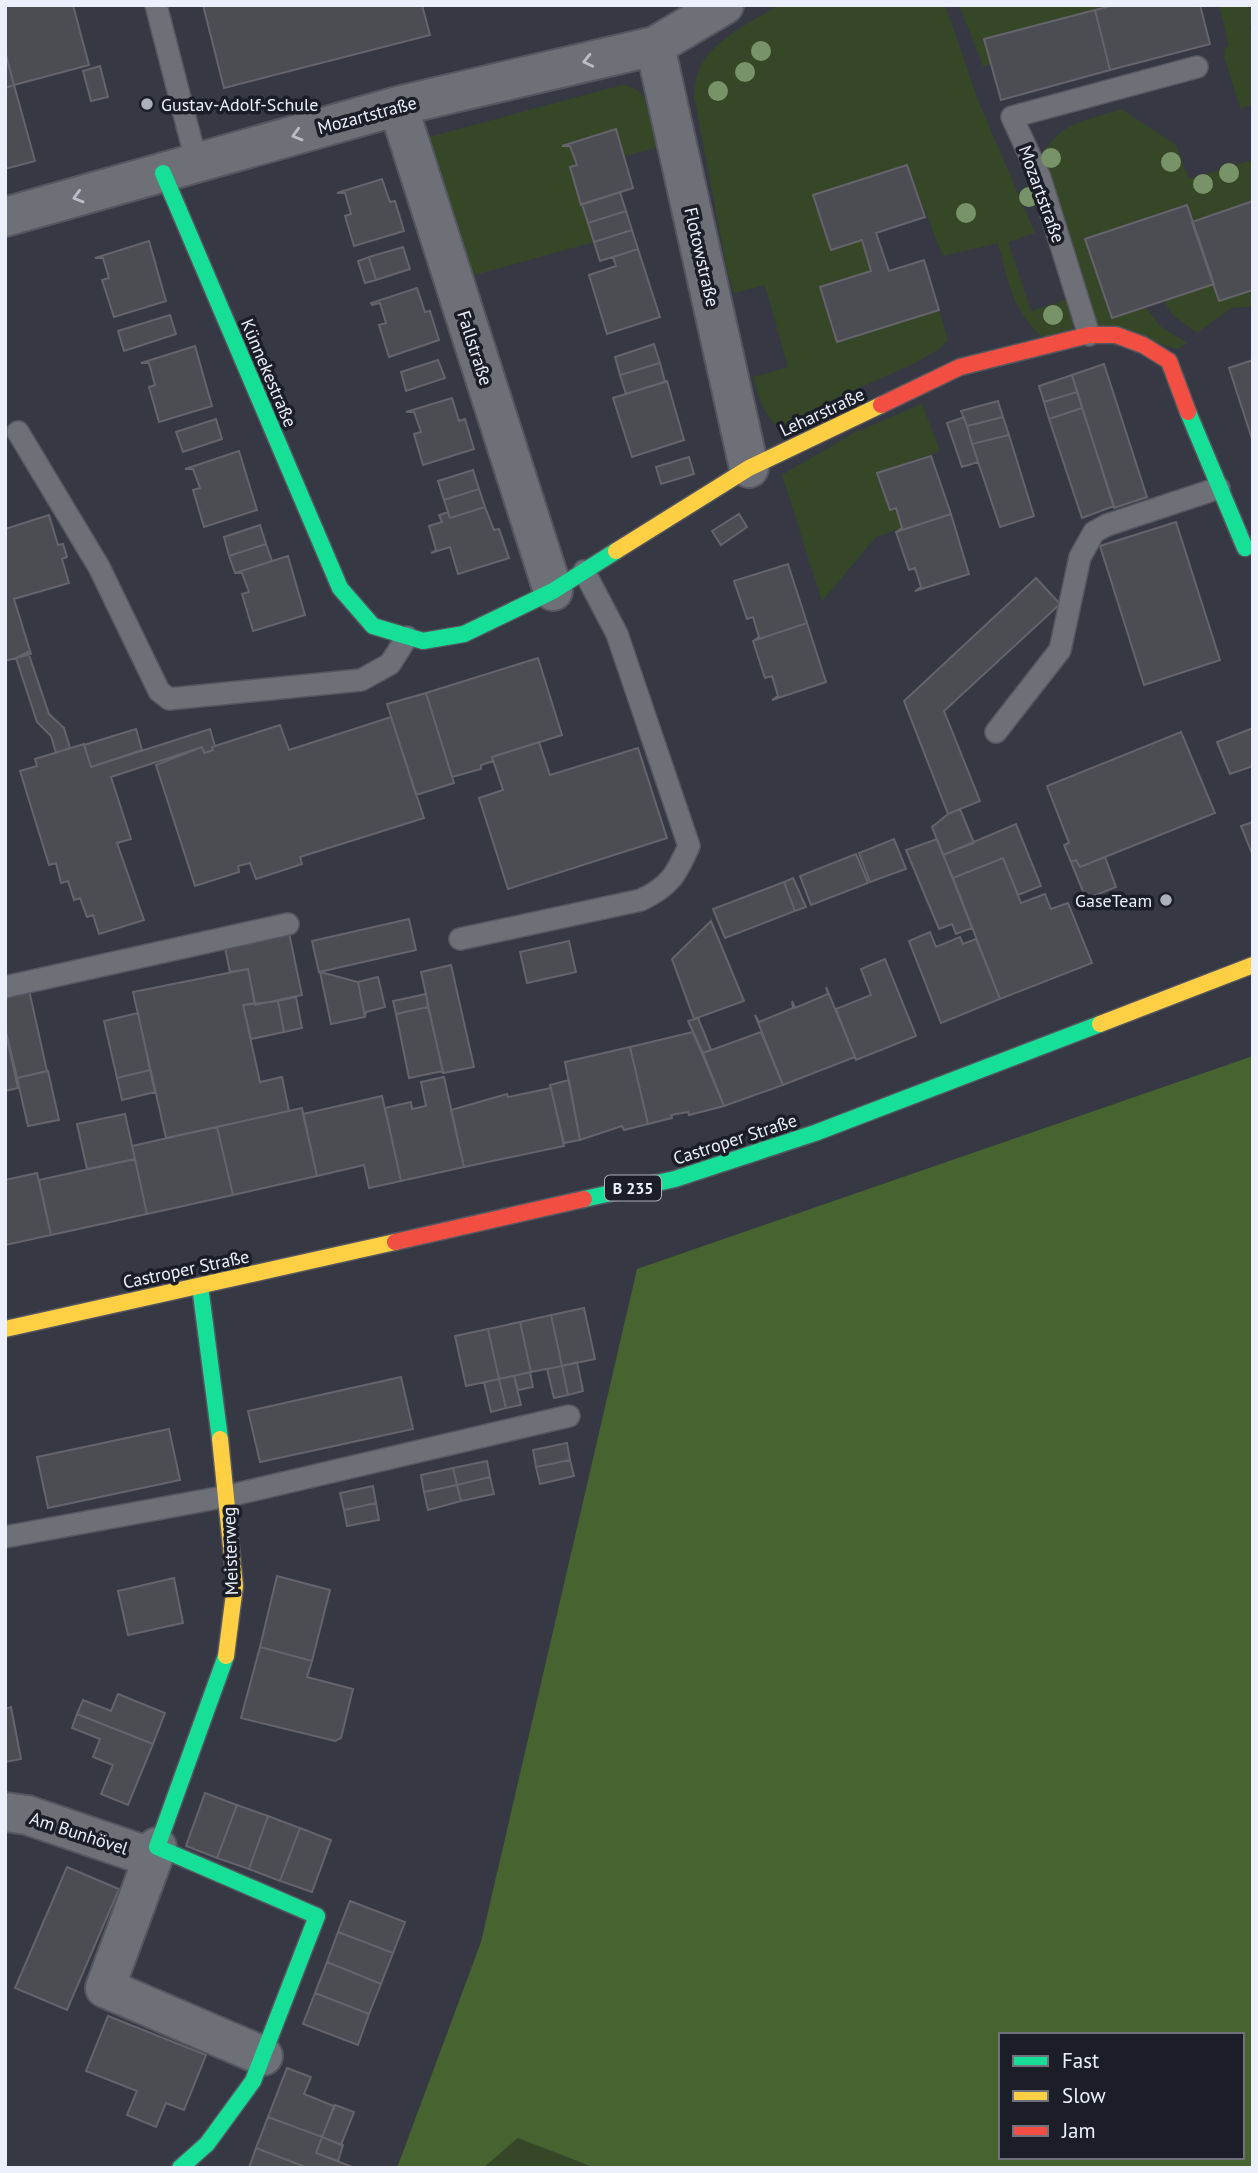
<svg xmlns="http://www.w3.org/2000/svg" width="1258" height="2173" font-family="'PT Sans',sans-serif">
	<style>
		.green { fill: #364728 }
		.forest { fill: #47632f; fill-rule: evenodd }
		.building { fill: #4c4c53; stroke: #65636c; stroke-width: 2 }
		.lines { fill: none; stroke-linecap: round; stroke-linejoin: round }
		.lane-casing { stroke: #555760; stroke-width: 24 }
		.street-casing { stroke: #555760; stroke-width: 42 }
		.fast-casing { stroke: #555760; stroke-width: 19 }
		.slow-casing { stroke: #555760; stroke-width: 19 }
		.jam-casing { stroke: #555760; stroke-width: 19 }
		.lane { stroke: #6e7078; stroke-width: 21 }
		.street { stroke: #6e7078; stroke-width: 38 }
		.fast { stroke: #16e098; stroke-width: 16 }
		.slow { stroke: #ffcf43; stroke-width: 16 }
		.jam { stroke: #f24e42; stroke-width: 16 }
		.tree { fill: #779367 }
		.oneway { stroke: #babdc7 }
		.poi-dot { fill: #acb0bb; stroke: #1b1e26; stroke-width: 2.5 }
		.labels { text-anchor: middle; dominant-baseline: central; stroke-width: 7; stroke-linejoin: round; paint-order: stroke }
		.shield { fill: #1b1e26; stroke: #adb1bc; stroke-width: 2 }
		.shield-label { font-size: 16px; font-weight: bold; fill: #ecf0fc }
		.poi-label { font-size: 18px; fill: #ecf0fc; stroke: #1b1e26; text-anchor: start }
		.street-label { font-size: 18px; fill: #ecf0fc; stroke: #1b1e26 }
	</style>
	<rect width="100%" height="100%" fill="#363943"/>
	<!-- green -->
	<path class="green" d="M779 5H945L979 103 1035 233 1008 242 1031 311 1077 296 1072 331 1045 340C1012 311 1009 283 998 243L943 256 907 165 813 195 830 249 862 240 871 271 820 287 837 342 939 310 948 340 942 347 915 363 834 399 789 426H777C761 411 760 398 753 377L788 367 765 285 734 293 727 270 694 95C695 86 696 76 700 68 714 39 753 21 779 5Z
		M959 5H1114L985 40 991 65 983 66Z
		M1219 5H1253V25L1249 26 1253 40V105L1240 108 1224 56 1225 47H1229Z
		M622 85C653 88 653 122 659 147L625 156 615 129 563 146H570C580 177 583 210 594 242L471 276 429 137Z
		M1121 109 1176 145 1189 179 1253 160V201L1192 222 1186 205 1085 239 1112 318 1145 307 1160 326 1187 343 1178 349 1097 326 1041 158C1058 122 1086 121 1121 109Z
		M1214 284 1253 290V306L1231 308 1197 333 1173 315 1164 301Z
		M922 404 940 451 877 473 890 510 896 508 902 528 876 537 822 601 782 475 854 433Z
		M518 2138 595 2168H483Z"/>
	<!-- forest -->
	<path class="forest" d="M1253 1056V2168H595L518 2138 483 2168H397L481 1942 637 1269ZM1001 2035H1242V2157H1001Z"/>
	<!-- building -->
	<path class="building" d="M5 5H73L89 65 14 85 5 51Z
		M203 5H422L430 35 224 88Z
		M1114 5H1200L1210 44 1110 70 1095 10Z
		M1095 10 1110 70 1001 100 984 39Z
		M5 51 14 85 5 88Z
		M100 66 108 97 91 101 83 71Z
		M14 85 35 161 5 169V88Z
		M616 129 633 188 581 205 570 167 577 165 570 146H562Z
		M907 165 925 217 876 233 889 271 924 260 939 310 837 342 820 287 871 271 862 240 831 250 813 195Z
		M382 179 390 202 395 201 404 231 354 246 345 216 351 214 345 193H337Z
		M620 192 626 211 588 223 582 204Z
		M1253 201V290L1219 301 1192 222Z
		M1187 205 1214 284 1112 318 1085 239Z
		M626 211 632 230 594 242 588 223Z
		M632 230 638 249 600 261 594 242Z
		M149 241 166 301 114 317 102 280 109 278 103 258H95Z
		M403 247 410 269 376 280 369 257Z
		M638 249 660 317 607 334 589 275 616 266 613 257Z
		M369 257 376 280 365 283 358 261Z
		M417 288 425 312 430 311 439 340 389 357 379 325 386 323 380 303 372 305 371 303Z
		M170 315 176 334 124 351 118 331Z
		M654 344 660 363 620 375 615 357Z
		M195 346 212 406 159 422 149 387 155 385 149 363H141Z
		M438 360 445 378 406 391 401 372Z
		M1253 360V442L1229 368Z
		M660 363 665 382 626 394 620 375Z
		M1104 364 1147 497 1114 508 1072 375Z
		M1072 375 1077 392 1044 402 1039 386Z
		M667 381 684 440 632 457 613 398Z
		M1077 392 1082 408 1049 419 1044 402Z
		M452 398 459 421 465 419 474 449 423 465 414 434 421 432 414 412H406Z
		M998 401 1003 417 967 426 961 411Z
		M1082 408 1114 506 1082 518 1049 419Z
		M964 417 978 462 962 467 947 423Z
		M1003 417 1009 435 972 444 967 426Z
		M216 419 222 439 183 452 176 432Z
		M1009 435 1034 516 1000 527 972 444Z
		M239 451 257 510 204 527 193 490 200 488 193 469H185Z
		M931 456 951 514 896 532 902 528 896 508 890 510 877 473Z
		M689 457 694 474 661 484 656 467Z
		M473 470 479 489 444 500 438 481Z
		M479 489 485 507 450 518 444 500Z
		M485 507 494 530 499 529 509 558 458 574 450 547 431 553 436 550 429 526 442 522 439 515 448 512 450 518Z
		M739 514 747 527 721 545 712 531Z
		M951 514 969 574 915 591 921 587 915 568 909 570 896 532Z
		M49 515 58 545 63 544 67 557 62 559 69 583 14 599 31 654 5 661V529Z
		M1176 522 1220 660 1144 685 1100 546Z
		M260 525 266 544 229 556 224 537Z
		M266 544 272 561 235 573 229 556Z
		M288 556 305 615 253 631 242 594 249 592 242 573H235Z
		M788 564 807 623 753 641 759 637 753 617 747 619 734 581Z
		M1036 578 1060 604 944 711 980 801 948 814 904 701Z
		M807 623 826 682 772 700 778 696 772 676 765 678 753 641Z
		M28 652 49 714 64 728 70 748 56 753 51 736 37 722 16 658Z
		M538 658 562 735 492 757 493 761 481 765V769L452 777 426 693Z
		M426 693 454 783 416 795 387 704Z
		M391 717 424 818 300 857 302 864 256 879 250 863 238 866 239 872 195 886 156 765 202 747 204 753 213 750 212 747 280 725 289 750Z
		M1253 728V766L1230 774 1217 742Z
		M136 729 142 750 91 767 84 745Z
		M210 729 215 746 212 747 213 750 204 753 202 747 111 777 131 839 117 843 144 920 99 934 93 915 87 917 80 898 74 900 68 881 61 883 56 863 49 865 20 771 37 766 35 759 84 744 91 767Z
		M1181 732 1215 813 1080 867 1076 860 1071 862 1064 845 1069 843 1047 786Z
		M539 742 550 775 638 748 667 838 508 889 479 798 503 790 492 757Z
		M960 809 974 843 943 855 932 827 948 814Z
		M1253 822V856L1241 826Z
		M1016 824 1041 886 1018 895 1003 858 953 878 943 855Z
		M894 839 906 869 870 882 859 853Z
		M937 839 972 928 956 934 952 924 939 929 906 850Z
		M856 854 868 883 811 905 800 876Z
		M1105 857 1116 887 1086 899 1071 862 1076 860 1080 867Z
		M1003 858 1021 903 1045 894 1051 909 1068 903 1092 963 1000 999 953 878Z
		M793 878 806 907 795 911 784 882Z
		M784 882 795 911 725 938 713 909Z
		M409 919 416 950 319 972 312 941Z
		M711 921 744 1001 694 1019 672 959Z
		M930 932 936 947 960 937 963 944 976 939 1000 999 941 1023 909 941Z
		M289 933 302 995 255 1005 248 969 230 972 225 948Z
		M569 941 576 972 527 983 520 952Z
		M885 959 916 1036 856 1060 836 1009 871 995 861 969Z
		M451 965 474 1067 443 1073 421 972Z
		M248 969 255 1003 243 1005 260 1082 282 1077 289 1111 166 1138 133 992Z
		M320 972 358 982 365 1017 331 1024Z
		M378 977 385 1007 366 1012 365 1017 358 982Z
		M826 987 855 1057 783 1085 755 1015 759 1022 793 1008 792 1001 795 1008 828 994Z
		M29 990 47 1071 17 1078 5 1027V995Z
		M426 994 428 1007 396 1014 393 1001Z
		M296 997 302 1028 284 1032 278 1001Z
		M278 1001 284 1032 251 1039 243 1005Z
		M428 1007 443 1071 409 1078 396 1014Z
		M138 1013 150 1070 117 1078 104 1021Z
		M698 1018 711 1050 703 1053 688 1021Z
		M5 1029 18 1088 5 1091Z
		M693 1032 724 1106 689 1115 688 1112 671 1115 672 1118 648 1124 630 1047Z
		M761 1032 783 1085 724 1106 703 1053Z
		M630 1047 648 1124 624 1130 622 1126 580 1140 565 1062Z
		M150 1070 155 1092 122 1100 117 1078Z
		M48 1071 59 1120 28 1126 17 1078Z
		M444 1077 464 1167 401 1181 385 1108 411 1102 412 1109 426 1106 421 1082Z
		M569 1080 580 1140 564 1143 550 1085Z
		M551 1088 564 1146 464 1167 451 1110 507 1094 508 1097Z
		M382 1096 401 1181 369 1188 364 1165 317 1176 303 1114Z
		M302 1108 317 1176 233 1195 217 1127Z
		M125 1114 135 1159 87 1169 77 1124Z
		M217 1127 233 1195 147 1214 132 1146Z
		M135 1159 147 1214 51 1235 39 1180Z
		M37 1173 51 1235 5 1245V1180Z
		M584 1308 595 1359 562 1366 551 1315Z
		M551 1315 562 1366 531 1372 520 1322Z
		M520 1322 531 1372 499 1379 488 1329Z
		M488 1329 499 1379 466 1386 455 1336Z
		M577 1362 583 1391 568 1395 562 1366Z
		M562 1366 568 1395 554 1398 547 1369Z
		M530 1372 533 1387 518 1390 514 1376Z
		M514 1376 521 1405 506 1408 499 1379Z
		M401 1377 413 1429 260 1462 248 1411Z
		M499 1379 506 1408 491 1412 484 1382Z
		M169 1429 180 1480 48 1508 37 1457Z
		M567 1443 570 1460 536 1467 533 1450Z
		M570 1460 574 1476 540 1484 536 1467Z
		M487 1461 490 1477 457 1485 453 1468Z
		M453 1468 457 1485 424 1492 421 1475Z
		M490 1477 494 1494 461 1501 457 1485Z
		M457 1485 461 1501 428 1510 424 1492Z
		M373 1486 376 1503 344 1510 340 1493Z
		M376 1503 379 1520 347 1526 344 1510Z
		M277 1576 330 1590 312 1661 260 1647Z
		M174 1578 183 1623 128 1635 118 1591Z
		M260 1647 312 1661 307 1677 353 1689 341 1738 335 1741 241 1718Z
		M118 1694 165 1713 153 1744 77 1714 83 1700 111 1711Z
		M11 1707 21 1759 5 1762V1709Z
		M77 1714 153 1744 128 1805 101 1794 113 1765 93 1757 100 1739 72 1728Z
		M205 1793 237 1805 217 1858 186 1846Z
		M237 1805 268 1816 249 1869 217 1858Z
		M268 1816 300 1828 280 1881 249 1869Z
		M300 1828 331 1840 312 1892 280 1881Z
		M67 1867 119 1889 67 2010 15 1988Z
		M350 1901 405 1922 393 1953 338 1932Z
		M338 1932 393 1953 381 1984 327 1962Z
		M327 1962 381 1984 369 2014 315 1993Z
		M315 1993 369 2014 358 2045 303 2024Z
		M108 2016 206 2055 184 2110 166 2103 156 2127 127 2115 137 2091 86 2071Z
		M287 2068 311 2077 304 2094 334 2106 322 2137 268 2117Z
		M335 2105 354 2112 341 2145 322 2137Z
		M268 2117 322 2137 316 2153 355 2168H308L256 2148Z
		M322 2137 343 2145 338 2161 316 2153Z
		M256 2148 308 2168H249Z"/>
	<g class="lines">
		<defs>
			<path id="lane" d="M156 5 197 164
				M1089 335 1040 178 1012 117 1197 67
				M18 432 99 567 159 691 169 699 361 680 390 664 407 637
				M996 732 1060 650 1080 557 1094 532 1107 525 1219 488
				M460 939 641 900C670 886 676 875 689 846L617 634 584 571
				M5 987 288 924
				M5 1537 228 1496 569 1416"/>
			<path id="street" d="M655 46 749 468
				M398 106 553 591
				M5 217 398 106 655 46 724 5
				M5 1812 27 1815 153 1858
				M157 1847 105 1988 263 2056"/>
			<path id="fast" d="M163 173 340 588 373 626 423 641 464 634 553 591 616 551
				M1188 412 1245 548
				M584 1199 675 1179 815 1133 1100 1024
				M200 1286 220 1439
				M180 2168 207 2144 253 2081 317 1916 157 1847 226 1656"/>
			<path id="slow" d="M616 551 749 468 881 405
				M1100 1024 1253 965
				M5 1329 395 1242
				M220 1439 235 1586 226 1656"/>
			<path id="jam" d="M881 405 960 367 1089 335H1116L1143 345 1169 361 1188 412
				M395 1242 584 1199"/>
		</defs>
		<!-- lane casing -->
		<use href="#lane" class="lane-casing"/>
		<!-- street casing -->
		<use href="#street" class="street-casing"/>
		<!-- fast casing -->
		<use href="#fast" class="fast-casing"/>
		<!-- slow casing -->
		<use href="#slow" class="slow-casing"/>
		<!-- jam casing -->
		<use href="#jam" class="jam-casing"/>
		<!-- lane -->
		<use href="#lane" class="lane"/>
		<!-- street -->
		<use href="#street" class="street"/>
		<!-- fast -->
		<use href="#fast" class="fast"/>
		<!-- slow -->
		<use href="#slow" class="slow"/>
		<!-- jam -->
		<use href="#jam" class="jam"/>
	</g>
	<!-- trees -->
	<g class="tree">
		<circle cx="761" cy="51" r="10"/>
		<circle cx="745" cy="72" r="10"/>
		<circle cx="718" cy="91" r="10"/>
		<circle cx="1051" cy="158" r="10"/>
		<circle cx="1171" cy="162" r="10"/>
		<circle cx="1229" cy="173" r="10"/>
		<circle cx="1203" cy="184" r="10"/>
		<circle cx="1029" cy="197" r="10"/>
		<circle cx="966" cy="213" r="10"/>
		<circle cx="1053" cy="315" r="10"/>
	</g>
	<!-- one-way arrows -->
	<defs><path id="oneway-chevron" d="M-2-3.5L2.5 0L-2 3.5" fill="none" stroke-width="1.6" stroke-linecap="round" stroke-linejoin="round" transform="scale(1.75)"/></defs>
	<g class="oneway">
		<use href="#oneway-chevron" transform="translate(588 61) rotate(167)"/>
		<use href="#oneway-chevron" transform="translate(297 135) rotate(164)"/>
		<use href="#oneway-chevron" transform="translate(78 197) rotate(164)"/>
	</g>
	<!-- markers -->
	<g class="poi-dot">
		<circle cx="147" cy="104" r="7"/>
		<circle cx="1166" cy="900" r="7"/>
	</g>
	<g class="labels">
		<!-- shield labels -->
		<rect class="shield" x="605" y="1175.5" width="56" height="25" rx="5"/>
		<g class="shield-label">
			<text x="633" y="1188">B 235</text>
		</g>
		<!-- poi labels -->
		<g class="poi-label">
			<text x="161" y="104">Gustav-Adolf-Schule</text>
			<text x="1152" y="900" text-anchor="end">GaseTeam</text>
		</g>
		<!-- street labels -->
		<g class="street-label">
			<text transform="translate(367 115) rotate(-15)">Mozartstraße</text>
			<text transform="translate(1042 194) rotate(70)">Mozartstraße</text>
			<text transform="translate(702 257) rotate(77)">Flotowstraße</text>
			<text transform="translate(475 348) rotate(72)">Fallstraße</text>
			<text transform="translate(269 373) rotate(67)">Künnekestraße</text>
			<text transform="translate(822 412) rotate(-25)">Leharstraße</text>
			<text transform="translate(735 1139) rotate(-18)">Castroper Straße</text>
			<text transform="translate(186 1269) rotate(-12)">Castroper Straße</text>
			<text transform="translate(230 1551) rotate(-92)">Meisterweg</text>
			<text transform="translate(79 1833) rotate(18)">Am Bunhövel</text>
		</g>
	</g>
	<!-- border -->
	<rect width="1258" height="2173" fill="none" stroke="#ecf0fc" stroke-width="14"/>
	<!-- legend -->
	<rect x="999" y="2033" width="245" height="126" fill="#1b1e26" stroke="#6f727c" stroke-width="2"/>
	<rect x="1013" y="2056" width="35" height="10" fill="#16e098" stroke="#6f727c" stroke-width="2"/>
	<text x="1062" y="2068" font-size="21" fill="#ecf0fc">Fast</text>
	<rect x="1013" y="2091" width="35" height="10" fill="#ffcf43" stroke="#6f727c" stroke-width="2"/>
	<text x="1062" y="2103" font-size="21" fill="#ecf0fc">Slow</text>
	<rect x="1013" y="2126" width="35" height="10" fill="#f24e42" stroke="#6f727c" stroke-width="2"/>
	<text x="1062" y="2138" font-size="21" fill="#ecf0fc">Jam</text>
</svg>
